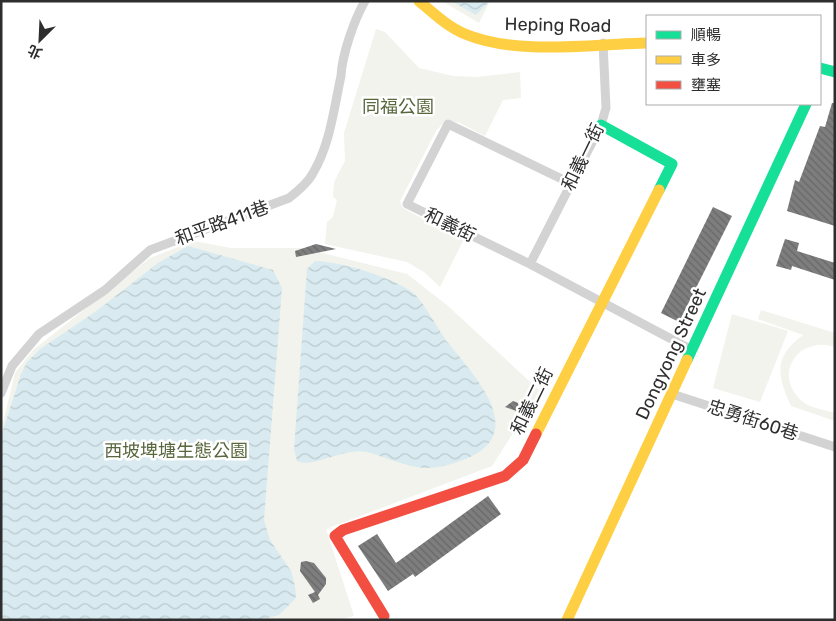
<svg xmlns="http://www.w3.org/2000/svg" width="836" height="621" font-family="Rubik,'Noto Sans TC',sans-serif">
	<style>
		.park { fill: #f1f3ec }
		.water { fill: url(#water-waves) }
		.building { fill: url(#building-back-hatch) }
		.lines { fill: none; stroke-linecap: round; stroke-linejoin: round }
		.street { stroke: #d3d3d3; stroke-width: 9 }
		.fast { stroke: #16e098; stroke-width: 11 }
		.slow { stroke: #ffcf43; stroke-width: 11 }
		.jam { stroke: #f24e42; stroke-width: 11 }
		.labels { text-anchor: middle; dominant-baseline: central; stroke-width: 5; stroke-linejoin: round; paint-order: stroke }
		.street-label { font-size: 18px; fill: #2e2e2e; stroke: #fff }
		.park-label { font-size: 18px; fill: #58673d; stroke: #fff }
	</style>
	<defs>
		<pattern id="water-waves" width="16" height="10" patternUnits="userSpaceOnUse" patternTransform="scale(1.25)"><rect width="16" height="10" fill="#d9ebf0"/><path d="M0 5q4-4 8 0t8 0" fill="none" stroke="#bbcace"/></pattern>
		<pattern id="building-back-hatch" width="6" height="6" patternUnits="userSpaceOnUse" patternTransform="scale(1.25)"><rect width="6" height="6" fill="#7e7e7e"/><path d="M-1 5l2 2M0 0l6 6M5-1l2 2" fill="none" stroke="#686868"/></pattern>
	</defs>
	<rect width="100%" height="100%" fill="#fff"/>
	<!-- park -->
	<path class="park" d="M442 1H487L489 3 479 23Z
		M376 29 385 32 419 68 453 76 477 77 520 72 521 98 503 100 485 136 460 123 446 120 436 131 400 201 402 207 408 211 464 239 440 287 424 272 407 262 325 244 327 222 333 217 337 200 333 197 334 182 345 161 344 133Z
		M194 241 231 248H302L407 274 448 306 540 391 492 466 326 529 354 616 336 620H1V431L15 373 33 350 150 258Z
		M761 310 835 333V347C798 335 772 375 802 401 809 408 825 410 835 413V421L791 406C777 375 773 357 803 335L758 319Z
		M732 314 788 331 760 402 713 388Z"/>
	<!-- water -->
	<path class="water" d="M451 1H486L488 3 476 15Z
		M188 246 273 270 282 288 264 520 270 540 291 571 295 586 296 598 279 615 260 620H1V436L21 374 27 362 40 349 95 312 158 263Z
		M315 261C342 262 389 276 412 292 422 298 439 332 449 344 471 372 524 426 476 454 463 461 440 469 425 468 406 467 385 457 367 452 345 447 311 469 297 461L294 449 307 269Z"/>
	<!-- building -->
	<path class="building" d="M832 103H835V226L787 211 795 180 799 182 820 126 825 127Z
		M713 207 732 216 679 322 661 313Z
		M785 239 799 243 797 251 835 263V280L792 266 791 270 776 266Z
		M316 244 336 249 296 257 295 251Z
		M513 401 518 403 519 412 505 407Z
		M488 496 501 514 415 577 413 574 388 591 358 546 377 534 396 563Z
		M306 561 314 563 326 578V584L318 595 320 599 313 603 308 595 315 592 300 571 301 562Z"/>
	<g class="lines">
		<!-- street -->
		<path class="street" d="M570 183 448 124 407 204 530 264 692 350
			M530 264 601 125 606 108 603 43
			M1 393 12 366 39 334 105 290 150 250 289 198C298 191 308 183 313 173 330 145 334 108 341 76 342 55 354 20 365 1
			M672 394 835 447"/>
		<!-- fast -->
		<path class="fast" d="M820 68 835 72
			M601 125 672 164 659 190
			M687 360 806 104"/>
		<!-- slow -->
		<path class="slow" d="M419 1C433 13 448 27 465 34 518 56 591 44 647 43
			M536 434 659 190
			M567 620 687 360"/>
		<!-- jam -->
		<path class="jam" d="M384 616 335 536 343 530 505 476 523 460 536 434"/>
	</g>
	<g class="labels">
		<!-- street labels -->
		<g class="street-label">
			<text transform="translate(558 25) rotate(1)">Heping Road</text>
			<text transform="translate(583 157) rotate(-64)">和義一街</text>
			<text transform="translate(222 223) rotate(-20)">和平路411巷</text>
			<text transform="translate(450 225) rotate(26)">和義街</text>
			<text transform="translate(671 354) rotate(-65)">Dongyong Street</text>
			<text transform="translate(532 401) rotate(-64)">和義二街</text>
			<text transform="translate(753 420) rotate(18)">忠勇街60巷</text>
		</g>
		<!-- park labels -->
		<g class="park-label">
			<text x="398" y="107">同福公園</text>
			<text x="176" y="451">西坡埤塘生態公園</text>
		</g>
	</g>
	<!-- border -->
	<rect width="836" height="621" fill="none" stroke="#2e2e2e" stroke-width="5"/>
	<!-- legend -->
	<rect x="646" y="15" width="175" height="90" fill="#ffffff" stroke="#ababab"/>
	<rect x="656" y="31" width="25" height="8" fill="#16e098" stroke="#ababab"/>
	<text x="691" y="40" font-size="15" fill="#2e2e2e">順暢</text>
	<rect x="656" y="56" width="25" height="8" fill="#ffcf43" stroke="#ababab"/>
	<text x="691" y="65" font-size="15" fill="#2e2e2e">車多</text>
	<rect x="656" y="81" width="25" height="8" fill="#f24e42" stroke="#ababab"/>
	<text x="691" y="90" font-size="15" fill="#2e2e2e">壅塞</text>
	<!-- north arrow -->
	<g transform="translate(40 40) rotate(204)" stroke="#ffffff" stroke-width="4" paint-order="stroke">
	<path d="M0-4L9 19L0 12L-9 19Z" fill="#2e2e2e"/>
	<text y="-8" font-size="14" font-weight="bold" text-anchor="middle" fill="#2e2e2e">北</text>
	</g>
</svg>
